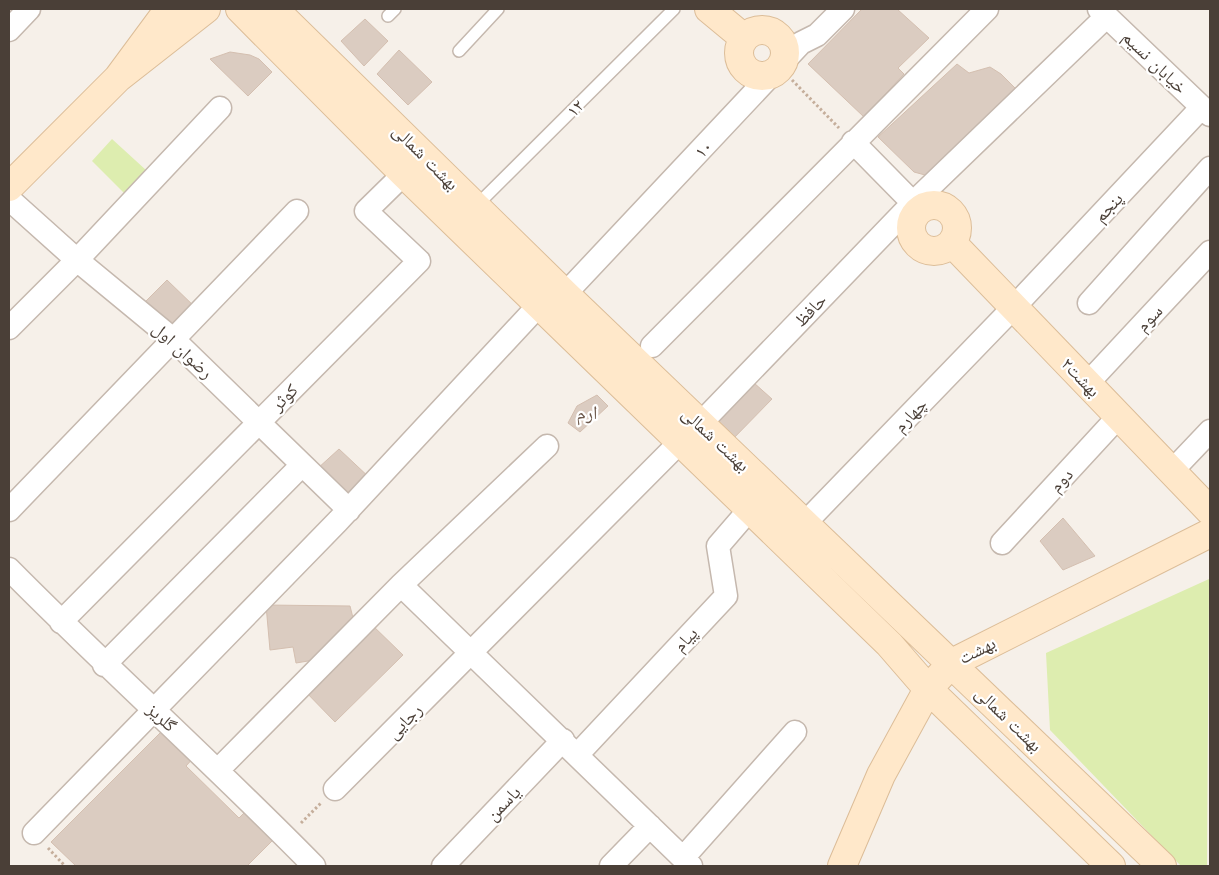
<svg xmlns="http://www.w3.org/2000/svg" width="1219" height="875" font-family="'Work Sans','Noto Naskh Arabic',sans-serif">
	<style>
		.green { fill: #ddedaf }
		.building { fill: #dbccc1; stroke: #d4bfb0 }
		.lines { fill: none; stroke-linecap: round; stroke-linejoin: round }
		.lane-casing { stroke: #c5b8ae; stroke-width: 14 }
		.street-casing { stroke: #c5b8ae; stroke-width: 25 }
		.secondary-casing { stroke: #dcbd98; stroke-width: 30 }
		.path { stroke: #c5ae9b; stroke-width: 3; stroke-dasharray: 2.5 2.5; stroke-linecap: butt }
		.lane { stroke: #fff; stroke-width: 11 }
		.street { stroke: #fff; stroke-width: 22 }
		.secondary { stroke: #ffe8ca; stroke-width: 28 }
		.labels { text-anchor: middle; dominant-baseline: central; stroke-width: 4.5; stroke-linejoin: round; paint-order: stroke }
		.street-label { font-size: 18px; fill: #4a3f37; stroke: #fff }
		.neighbourhood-label { font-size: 19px; fill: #6e5a4d; stroke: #fff }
	</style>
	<rect width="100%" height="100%" fill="#f6f0e9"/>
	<!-- green -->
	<path class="green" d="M112 139 158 181 135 204 92 161Z
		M1209 579 1207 866H1181L1050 730 1046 653Z"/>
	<!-- building -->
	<path class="building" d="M862 9H897L929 38 898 68 904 74 864 117 808 64Z
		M365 19 388 41 364 66 341 41Z
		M399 50 432 82 408 105 377 74Z
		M230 52 250 55 259 59 272 72 248 96 210 59Z
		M957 64 969 73 990 67 1001 74 1021 94 936 178 914 172 878 137Z
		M167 280 197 309 175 333 145 302Z
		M744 374 772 399 729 443 699 415Z
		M597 395 608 406 580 432 568 423 577 406Z
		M339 449 372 480 351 503 317 469Z
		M1063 518 1095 556 1063 570 1040 541Z
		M266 605 350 606 353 618 314 660 296 663 293 647 270 650Z
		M369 622 403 655 335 722 302 688Z
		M167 726 196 755 186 766 239 818 250 807 278 835 247 866H76L51 842Z"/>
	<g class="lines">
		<defs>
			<path id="lane" d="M388 16 395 9
				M459 51 498 9
				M476 206 674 9"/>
			<path id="street" d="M1099 9 1210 115
				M9 30 29 9
				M853 142 913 203 1107 16
				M9 199 77 260 174 340 349 510
				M565 294 801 43 817 35 843 9
				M1089 303 1210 168
				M9 328 77 260 220 108
				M652 346 987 9
				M1087 384 1210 252
				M700 424 913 203 920 210
				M1172 471 1210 431
				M9 510 297 211
				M805 523 1014 307 1202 107
				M1002 543 1119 416
				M9 569C109 670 215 765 314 866
				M401 585 691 866
				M61 622 419 261 366 211 416 162
				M104 665 302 465
				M577 755 726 596 718 546 749 510
				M218 770 401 585 547 446
				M335 789 680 442
				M34 833 338 521 539 305
				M683 858 795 732
				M443 866 563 740
				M611 866 650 826"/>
			<path id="secondary" d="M169 9 118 78 206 9
				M240 9 403 173 889 644 928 689 1111 866
				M274 9 565 294 1162 866
				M709 9 744 38
				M739 53a23 23 0 1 1 46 0a23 23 0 1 1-46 0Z
				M9 187 118 78
				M911 228a23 23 0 1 1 46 0a23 23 0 1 1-46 0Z
				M952 243 1210 511
				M842 866 881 775 928 689 952 663 1210 533"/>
		</defs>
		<!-- lane casing -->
		<use href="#lane" class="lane-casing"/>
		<!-- street casing -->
		<use href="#street" class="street-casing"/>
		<!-- secondary casing -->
		<use href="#secondary" class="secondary-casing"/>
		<!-- path -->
		<path class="path" d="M792 80 839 128
			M301 823 321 803
			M48 848 65 866"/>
		<!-- lane -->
		<use href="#lane" class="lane"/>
		<!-- street -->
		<use href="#street" class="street"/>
		<!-- secondary -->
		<use href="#secondary" class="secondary"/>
	</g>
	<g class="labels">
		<!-- street labels -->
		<g class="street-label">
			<text transform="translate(1155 62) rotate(44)">خیابان نسیم</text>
			<text transform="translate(575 108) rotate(-45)">۱۲</text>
			<text transform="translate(703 149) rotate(-47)">۱۰</text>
			<text transform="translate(426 157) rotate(45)">بهشت شمالی</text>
			<text transform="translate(1108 207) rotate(-47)">پنجم</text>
			<text transform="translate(810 310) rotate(-46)">حافظ</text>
			<text transform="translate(1149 318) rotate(-47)">سوم</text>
			<text transform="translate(183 350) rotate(42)">رضوان اول</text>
			<text transform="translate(1081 377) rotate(46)">بهشت۲</text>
			<text transform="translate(284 397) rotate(-45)">کوثر</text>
			<text transform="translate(910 415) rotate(-46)">چهارم</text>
			<text transform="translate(716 439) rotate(43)">بهشت شمالی</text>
			<text transform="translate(1061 480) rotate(-47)">دوم</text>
			<text transform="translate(685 639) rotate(-47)">پیام</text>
			<text transform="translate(977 650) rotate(-27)">بهشت</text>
			<text transform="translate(162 717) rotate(43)">گلریز</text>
			<text transform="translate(1009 719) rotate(44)">بهشت شمالی</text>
			<text transform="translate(404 721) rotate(-45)">رجایی</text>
			<text transform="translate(503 803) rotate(-46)">یاسمن</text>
		</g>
		<!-- neighbourhood labels -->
		<g class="neighbourhood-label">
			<text x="587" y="412">ارم</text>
		</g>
	</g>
	<!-- border -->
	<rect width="1219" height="875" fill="none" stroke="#4a3f37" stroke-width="20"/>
</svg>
